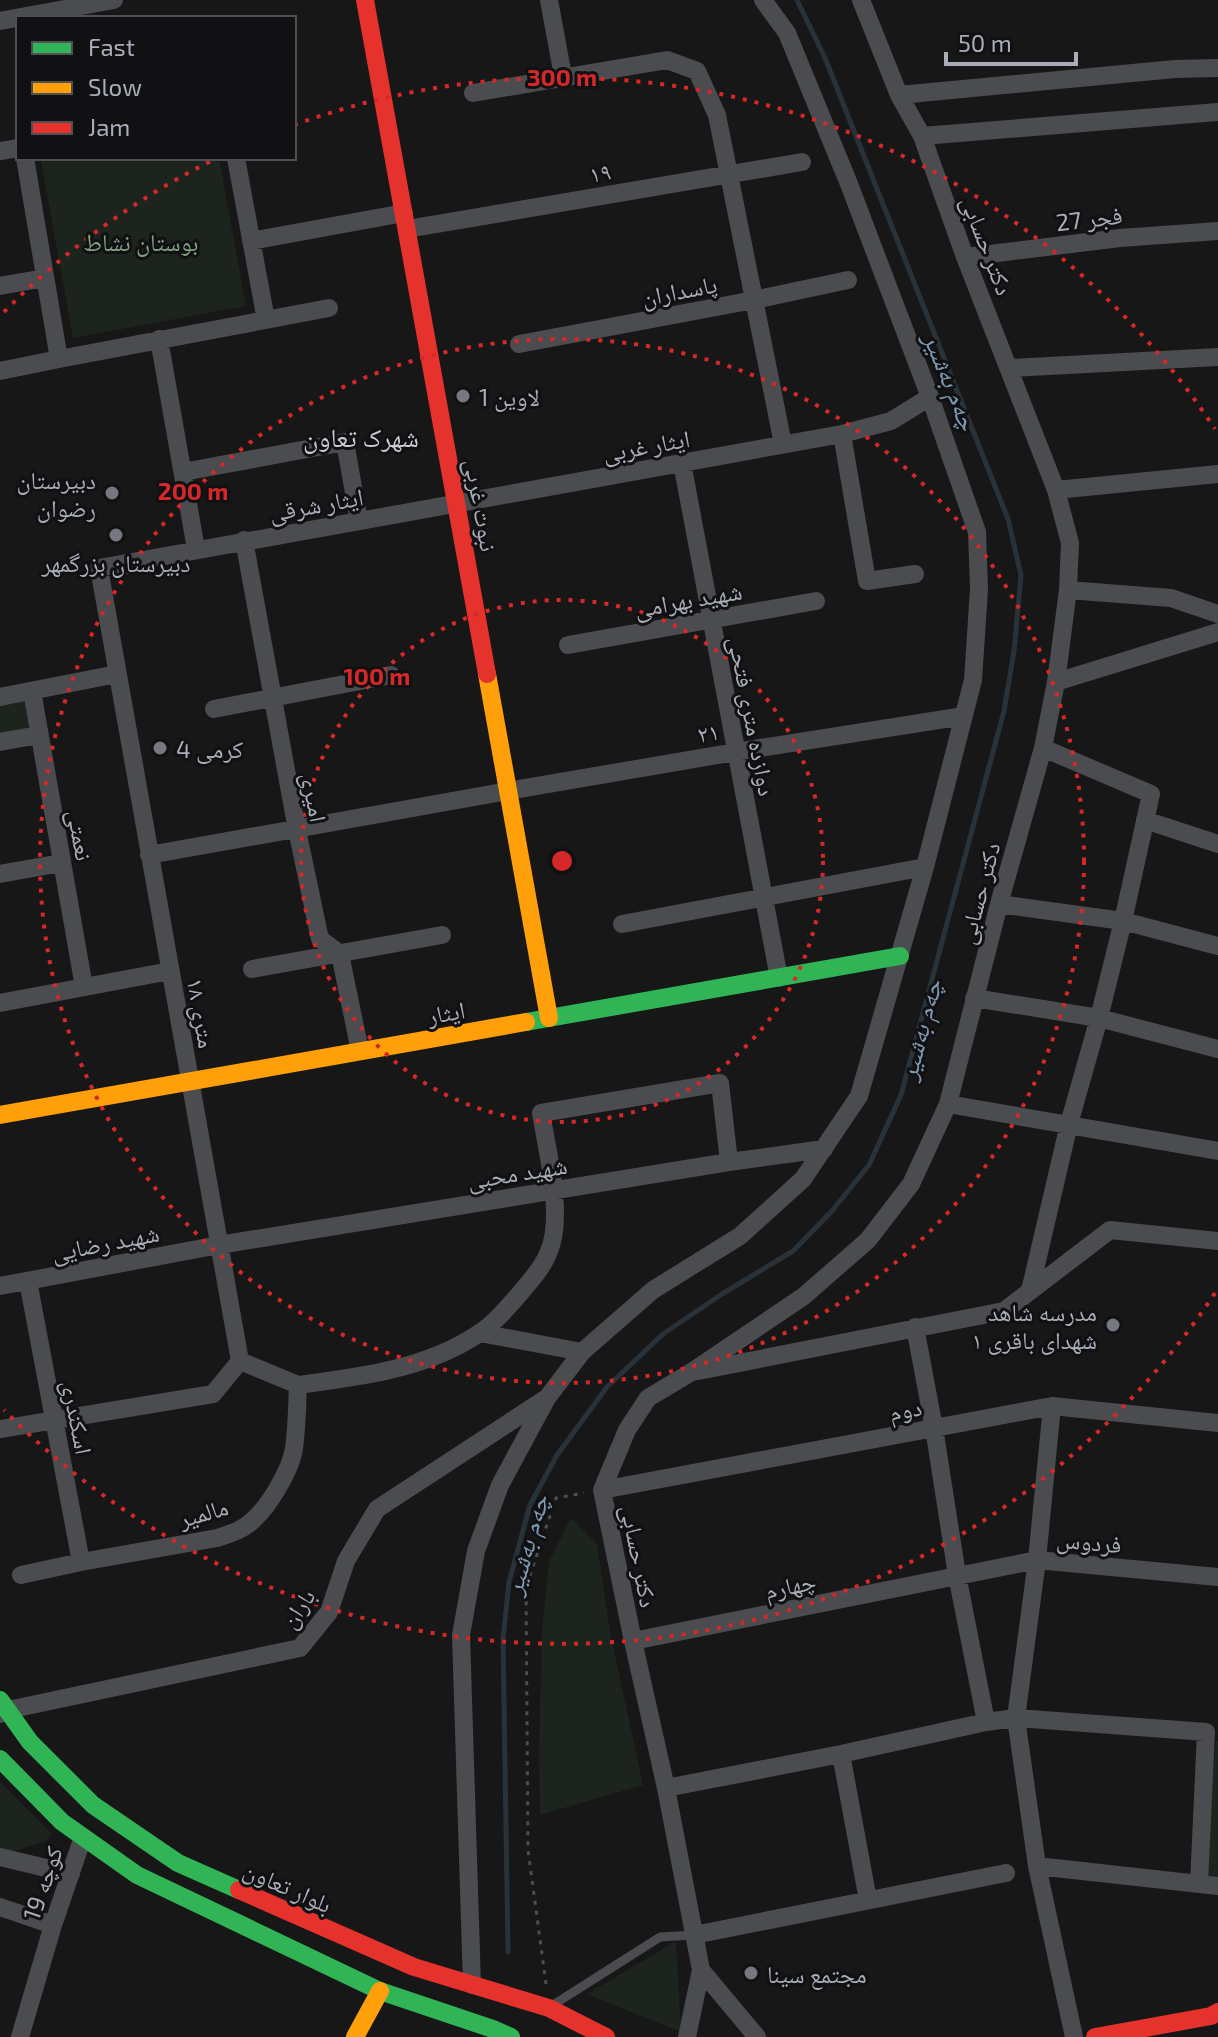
<svg xmlns="http://www.w3.org/2000/svg" width="1218" height="2037" font-family="'Exo 2','Noto Naskh Arabic',sans-serif">
	<style>
		.green { fill: #1d241e }
		.lines { fill: none; stroke-linecap: round; stroke-linejoin: round }
		.stream { stroke: #2a3239; stroke-width: 5 }
		.path { stroke: #4d4e52; stroke-width: 3; stroke-dasharray: 4 6; stroke-linecap: butt }
		.lane { stroke: #4b4c50; stroke-width: 9 }
		.street { stroke: #4b4c50; stroke-width: 18 }
		.fast { stroke: #30b455; stroke-width: 18 }
		.slow { stroke: #ff9f0a; stroke-width: 18 }
		.jam { stroke: #e5322d; stroke-width: 18 }
		.ring { fill: none; stroke: #d62828; stroke-width: 4; stroke-dasharray: 4 8 }
		.poi-dot { fill: #757880; stroke: #111113; stroke-width: 3 }
		.labels { text-anchor: middle; dominant-baseline: central; stroke-width: 6; stroke-linejoin: round; paint-order: stroke }
		.street-label { font-size: 24px; fill: #a8adb8; stroke: #111113 }
		.park-label { font-size: 24px; fill: #7fa381; stroke: #111113 }
		.poi-label { font-size: 24px; fill: #a8adb8; stroke: #111113; text-anchor: start }
		.water-label { font-size: 26px; font-style: italic; fill: #7f9bb3; stroke: #111113 }
		.neighbourhood-label { font-size: 26px; fill: #c9ccd4; stroke: #111113 }
		.centre { fill: #d62828; stroke: #111113; stroke-width: 4 }
		.ring-label { font-size: 24px; text-anchor: middle; font-weight: bold; fill: #d62828; stroke: #111113; stroke-width: 6; stroke-linejoin: round; paint-order: stroke }
	</style>
	<rect width="100%" height="100%" fill="#171717"/>
	<!-- green -->
	<path class="green" d="M55 158H219L246 306 73 338 41 161Z
		M29 696 36 732 0 739V701Z
		M571 1518 597 1544 610 1632 643 1785 540 1815 539 1751 542 1629 549 1562Z
		M1216 1741H1218V1880L1205 1879Z
		M0 1782 52 1834 44 1842 0 1855Z
		M676 1941 681 2032 587 1994Z"/>
	<g class="lines">
		<!-- stream -->
		<path class="stream" d="M508 1952 503 1639 509 1582 530 1505 557 1455 607 1387 663 1334 722 1294 793 1251 831 1212 869 1165 901 1095 1004 711 1014 651 1021 575 1008 519 825 58 797 0"/>
		<!-- path -->
		<path class="path" d="M546 1984 528 1850 526 1587 556 1498 584 1493"/>
		<!-- lane -->
		<path class="lane" d="M553 2005 660 1937 694 1935"/>
		<!-- street -->
		<path class="street" d="M549 0 563 76
			M0 21 114 0
			M473 93 667 60 697 71 717 115 783 444
			M899 95 1175 69 1218 68
			M922 136 1218 112
			M0 151 18 148
			M25 158 59 359 329 308
			M236 158 266 320
			M407 229 802 162
			M251 241 404 213
			M965 257 1120 238 1218 231
			M0 286 45 278
			M159 339 196 549
			M519 344 754 300 848 280
			M1010 368 1218 357
			M0 371 59 359
			M842 434 867 581 915 574
			M682 463 779 978
			M183 472 345 442 359 521
			M1056 490 1218 474
			M244 540 297 830 320 939 340 954 360 1051
			M1068 590 1171 598 1218 614
			M568 645 816 601
			M1056 682 1218 632
			M32 691 84 987
			M0 697 117 674
			M214 709 391 675
			M0 742 39 735
			M1145 820 1218 844
			M149 855 508 791 735 752 964 716
			M0 874 61 863
			M999 904 1123 921 1218 946
			M622 924 925 867
			M252 969 442 935
			M974 998 1099 1018 1218 1049
			M0 1003 170 971
			M948 1104 1218 1151
			M28 1281 81 1562
			M0 1286 219 1245 729 1162 824 1149
			M1030 1291 1069 1124 1099 1018 1123 921 1151 794 1043 748
			M915 1327 934 1428 957 1575 986 1722
			M480 1333 582 1352
			M240 1361 99 568 842 434 891 421 930 397
			M698 1371 1004 1311 1110 1230 1218 1241
			M298 1385C359 1377 426 1369 478 1334 494 1324 509 1306 522 1291 531 1280 544 1266 549 1251 564 1216 547 1150 541 1113L720 1083 729 1162
			M1052 1406 1037 1560 1016 1718 1037 1866 1074 2037
			M0 1429 213 1394 240 1361 298 1385C297 1406 297 1427 294 1448 291 1470 268 1508 251 1522 241 1531 229 1534 217 1538L81 1562 21 1575
			M602 1490 1052 1406 1218 1423
			M633 1641 1037 1560 1218 1577
			M0 1714 8 1710 300 1648 329 1612 346 1561 377 1509 545 1399
			M841 1754 868 1900
			M666 1788 841 1754 986 1722 1016 1718 1206 1732 1199 1884
			M0 1857 71 1874
			M1037 1866 1218 1886
			M0 1907 53 1925
			M694 1935 1006 1873
			M701 1970 666 1788 633 1641 602 1490 627 1430 648 1398 690 1373 804 1296 868 1240 911 1184 948 1104 999 904 1043 748 1056 682 1068 590 1070 543 1056 490 965 257 922 136 899 95 861 0
			M472 1985 461 1635 476 1551 500 1485 547 1398 582 1352 653 1290 740 1236 803 1179 859 1096 925 867 973 680 979 589 977 532 930 397 849 184 787 33 763 0
			M20 2037 53 1925 83 1837
			M687 2037 701 1970 757 2037"/>
		<!-- fast -->
		<path class="fast" d="M526 1022 900 956
			M0 1700 30 1742 93 1805 178 1863 239 1890
			M0 1759 62 1822 137 1875 380 1991 493 2029 511 2037"/>
		<!-- slow -->
		<path class="slow" d="M487 674 549 1018
			M0 1115 526 1022
			M355 2037 380 1991"/>
		<!-- jam -->
		<path class="jam" d="M365 0 487 674
			M239 1890 414 1967 549 2008 606 2037
			M1095 2037 1211 2016 1218 2012"/>
	</g>
	<!-- distance rings -->
	<g class="ring">
		<circle cx="562" cy="861" r="261"/>
		<circle cx="562" cy="861" r="522"/>
		<path d="M1215 1293A783 783 0 0 1 4 1410M4 312A783 783 0 0 1 213 160M294 125A783 783 0 0 1 1215 429"/>
	</g>
	<!-- markers -->
	<g class="poi-dot">
		<circle cx="463" cy="396" r="8"/>
		<circle cx="112" cy="493" r="8"/>
		<circle cx="116" cy="535" r="8"/>
		<circle cx="160" cy="748" r="8"/>
		<circle cx="1113" cy="1325" r="8"/>
		<circle cx="751" cy="1973" r="8"/>
	</g>
	<g class="labels">
		<!-- street labels -->
		<g class="street-label">
			<text transform="translate(600 172) rotate(-10)">۱۹</text>
			<text transform="translate(1089 218) rotate(-7)">فجر 27</text>
			<text transform="translate(988 245) rotate(69)">دکتر حسابی</text>
			<text transform="translate(679 290) rotate(-11)">پاسداران</text>
			<text transform="translate(646 445) rotate(-10)">ایثار غربی</text>
			<text transform="translate(316 504) rotate(-10)">ایثار شرقی</text>
			<text transform="translate(482 505) rotate(80)">نبوت غربی</text>
			<text transform="translate(688 599) rotate(-10)">شهید بهرامی</text>
			<text transform="translate(753 716) rotate(79)">دوازده متری فتحی</text>
			<text transform="translate(708 732) rotate(-10)">۲۱</text>
			<text transform="translate(315 797) rotate(79)">امیری</text>
			<text transform="translate(81 835) rotate(80)">نعمتی</text>
			<text transform="translate(978 893) rotate(-75)">دکتر حسابی</text>
			<text transform="translate(446 1012) rotate(-10)">ایثار</text>
			<text transform="translate(202 1013) rotate(80)">۱۸ متری</text>
			<text transform="translate(517 1172) rotate(-9)">شهید محبی</text>
			<text transform="translate(105 1242) rotate(-11)">شهید رضایی</text>
			<text transform="translate(905 1409) rotate(-11)">دوم</text>
			<text transform="translate(78 1417) rotate(79)">اسکندری</text>
			<text transform="translate(203 1512) rotate(-16)">مالمیر</text>
			<text transform="translate(1089 1541) rotate(5)">فردوس</text>
			<text transform="translate(640 1556) rotate(79)">دکتر حسابی</text>
			<text transform="translate(790 1585) rotate(-12)">چهارم</text>
			<text transform="translate(297 1608) rotate(-56)">باران</text>
			<text transform="translate(42 1883) rotate(-71)">کوچه 19</text>
			<text transform="translate(288 1886) rotate(24)">بلوار تعاون</text>
		</g>
		<!-- park labels -->
		<g class="park-label">
			<text x="141" y="241">بوستان نشاط</text>
		</g>
		<!-- poi labels -->
		<g class="poi-label">
			<text x="479" y="396">لاوین 1</text>
			<text x="96" y="479" text-anchor="end">دبیرستان<tspan x="96" dy="28">رضوان</tspan></text>
			<text x="116" y="562" text-anchor="middle">دبیرستان بزرگمهر</text>
			<text x="176" y="748">کرمی 4</text>
			<text x="1097" y="1311" text-anchor="end">مدرسه شاهد<tspan x="1097" dy="28">شهدای باقری ۱</tspan></text>
			<text x="767" y="1973">مجتمع سینا</text>
		</g>
		<!-- water labels -->
		<g class="water-label">
			<text transform="translate(952 381) rotate(68)">چەم بەشیر</text>
			<text transform="translate(919 1029) rotate(-75)">چەم بەشیر</text>
			<text transform="translate(525 1544) rotate(-74)">چەم بەشیر</text>
		</g>
		<!-- neighbourhood labels -->
		<g class="neighbourhood-label">
			<text x="361" y="436">شهرک تعاون</text>
		</g>
	</g>
	<circle cx="562" cy="861" r="12" class="centre"/>
	<g class="ring-label">
		<text x="562" y="86">300 m</text>
		<text x="193" y="500">200 m</text>
		<text x="377" y="685">100 m</text>
	</g>
	<!-- legend -->
	<rect x="16" y="16" width="280" height="144" fill="#111113" stroke="#4d4f55" stroke-width="2"/>
	<rect x="32" y="42" width="40" height="12" fill="#30b455" stroke="#4d4f55" stroke-width="2"/>
	<text x="88" y="56" font-size="24" fill="#a8adb8">Fast</text>
	<rect x="32" y="82" width="40" height="12" fill="#ff9f0a" stroke="#4d4f55" stroke-width="2"/>
	<text x="88" y="96" font-size="24" fill="#a8adb8">Slow</text>
	<rect x="32" y="122" width="40" height="12" fill="#e5322d" stroke="#4d4f55" stroke-width="2"/>
	<text x="88" y="136" font-size="24" fill="#a8adb8">Jam</text>
	<!-- scale -->
	<path d="M946 52v12h130v-12" fill="none" stroke="#a8adb8" stroke-width="4"/>
	<text x="958" y="52" font-size="24" fill="#a8adb8" stroke="#111113" stroke-width="6" paint-order="stroke">50 m</text>
</svg>
